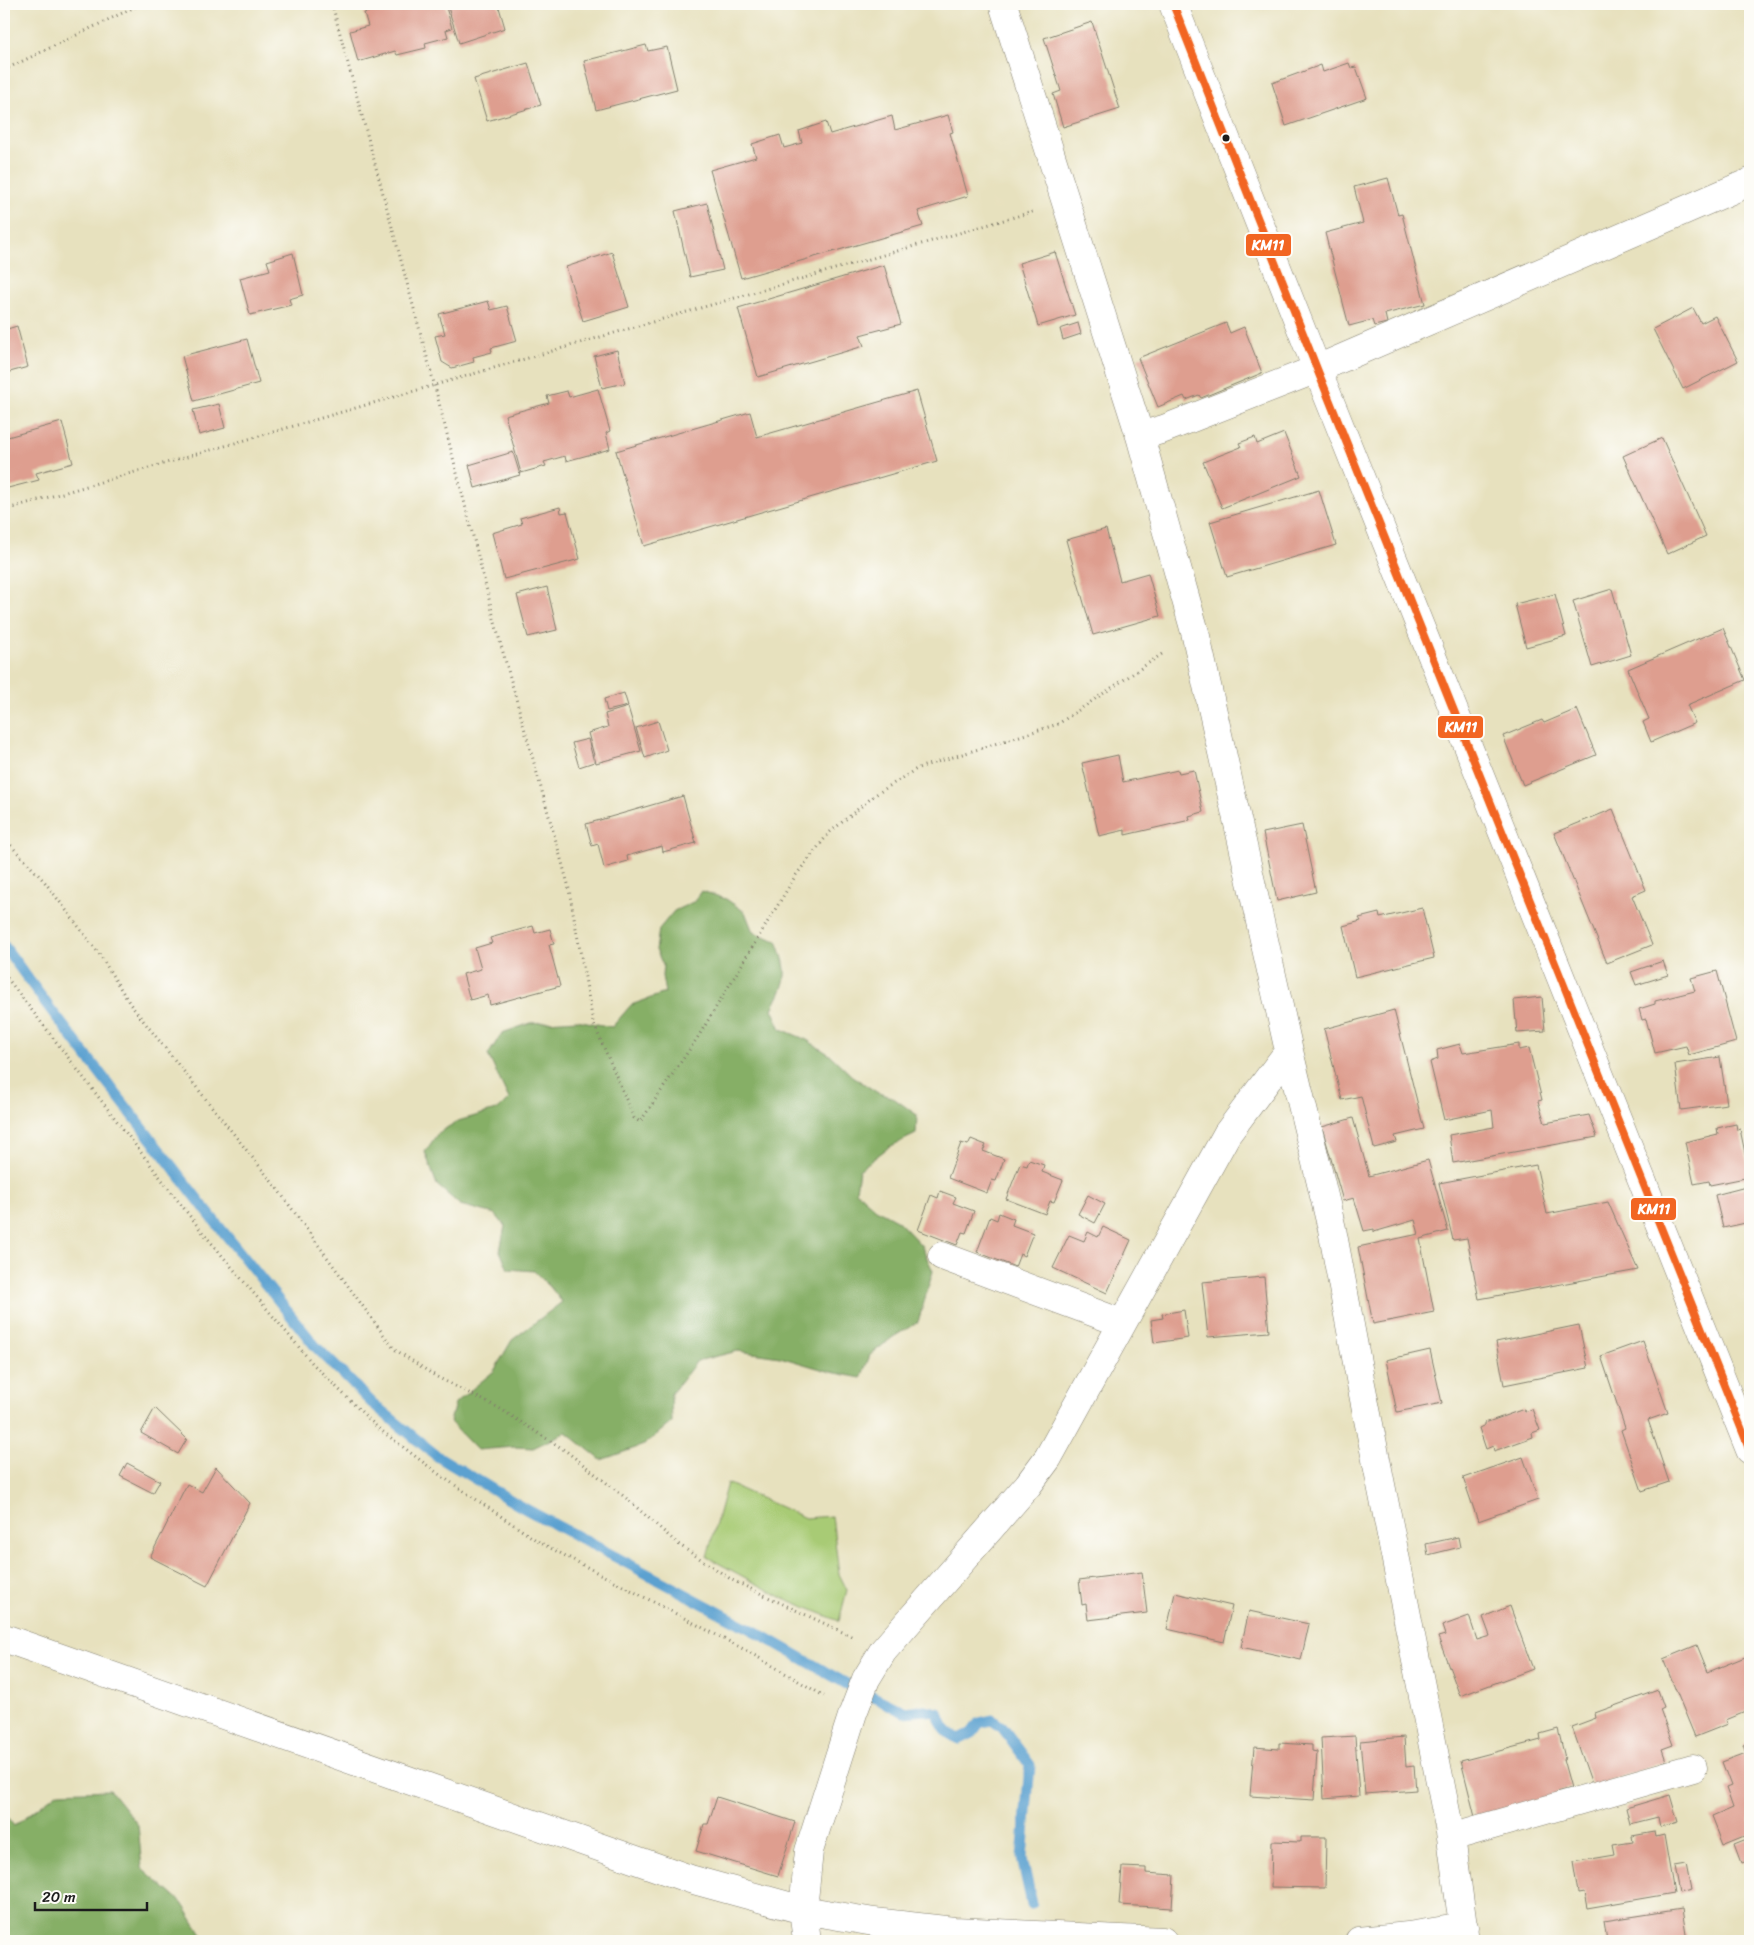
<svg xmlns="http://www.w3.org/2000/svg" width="1754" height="1945" font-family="Sriracha,sans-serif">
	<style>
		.green { fill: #a8cb74; stroke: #627448 }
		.forest { fill: #86af66; stroke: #516641 }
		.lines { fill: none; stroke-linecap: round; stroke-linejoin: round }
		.stream { stroke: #5ba1d0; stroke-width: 11 }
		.building { fill: #de9e8f }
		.minor-casing { stroke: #827e6d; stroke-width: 29 }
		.highway-casing { stroke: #827e6d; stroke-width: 29 }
		.path { stroke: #827e6d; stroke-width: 3; stroke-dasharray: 1 4; stroke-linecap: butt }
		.minor { stroke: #fff; stroke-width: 28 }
		.highway { stroke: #fff; stroke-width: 28 }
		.bus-1-casing { stroke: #fdfcf7; stroke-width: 11 }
		.bus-1 { stroke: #f26522; stroke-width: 8 }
		.bus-dot { fill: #1c1c1c; stroke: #fdfcf7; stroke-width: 2 }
		.line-badge { stroke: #fdfcf7; stroke-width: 2 }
		.badge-label { font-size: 14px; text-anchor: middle; font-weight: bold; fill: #fff }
	</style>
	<rect width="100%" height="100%" fill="#fdfcf7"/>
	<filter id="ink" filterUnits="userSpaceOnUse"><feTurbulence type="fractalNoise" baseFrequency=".02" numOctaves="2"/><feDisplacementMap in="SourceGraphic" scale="10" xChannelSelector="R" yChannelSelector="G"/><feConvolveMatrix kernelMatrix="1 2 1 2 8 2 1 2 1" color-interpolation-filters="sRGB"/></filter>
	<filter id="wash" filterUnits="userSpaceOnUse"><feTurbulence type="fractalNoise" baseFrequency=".0096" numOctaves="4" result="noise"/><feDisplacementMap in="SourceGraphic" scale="20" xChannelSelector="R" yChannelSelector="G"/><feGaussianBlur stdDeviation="1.12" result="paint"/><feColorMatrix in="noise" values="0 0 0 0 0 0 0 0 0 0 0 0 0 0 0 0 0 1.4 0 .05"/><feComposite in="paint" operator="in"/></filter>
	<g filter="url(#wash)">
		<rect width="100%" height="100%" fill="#e7e1be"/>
		<!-- green -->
		<path class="green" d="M727 1483 805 1518 832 1516 839 1574 847 1590 839 1621 781 1597 707 1557Z"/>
		<!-- forest -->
		<path class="forest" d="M702 891 726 899 745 912 753 932 777 941C789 973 788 979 772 1009L781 1029 807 1040 830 1055 852 1076 878 1093 892 1097 917 1115 916 1134 889 1147 859 1170 856 1191 876 1209 898 1221 921 1245 933 1271 918 1322 893 1337 870 1355 861 1378 831 1372 780 1357 738 1351 697 1361 671 1394 672 1422 644 1445 601 1460 566 1432 533 1448 515 1447 477 1450 450 1422 455 1403 494 1371 512 1340 562 1302 551 1288 534 1271 508 1269 500 1251 505 1226 495 1214 460 1205 437 1185 425 1152 438 1133 458 1121 499 1109 509 1099 488 1055 502 1033 531 1023 577 1020 612 1027 631 1005 665 993 662 976 663 965 656 950 659 929 674 911 695 901Z
			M110 1790 138 1825 142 1868 182 1903 206 1941H4V1813L14 1826 58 1792Z"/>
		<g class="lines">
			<!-- stream -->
			<path class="stream" d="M4 946 48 1006 213 1219 316 1347 372 1403 437 1456 522 1507 756 1632 845 1683 904 1712 925 1710 938 1713C942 1727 946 1734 960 1739L972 1733 979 1723 992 1720 1002 1727 1030 1765 1022 1858 1032 1904"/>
		</g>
		<g id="blocks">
			<!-- building -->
			<path class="building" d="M376 4H445L452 28 446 30 448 37 425 43 426 48 397 55 395 51 358 62 350 31 368 26 364 13 378 9Z
				M447 4H498L505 28 459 43Z
				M1092 22 1120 109 1063 127 1053 94 1061 91 1044 38Z
				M646 45 648 51 667 47 677 89 596 110 584 61Z
				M528 63 541 105 487 121 474 79Z
				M1349 63 1351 68 1356 67 1367 98 1286 126 1272 83 1321 65 1323 72Z
				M948 115 953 132 950 133 968 196 918 211 923 226 741 278 710 170 756 157 752 144 780 135 784 148 802 143 799 131 826 122 830 134 892 116 895 130Z
				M1388 178 1398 215 1402 214 1425 304 1385 314 1387 323 1374 326 1372 320 1349 326 1325 233 1363 223 1354 187Z
				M707 203 723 270 690 277 675 211Z
				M612 252 629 307 583 321 566 267Z
				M1055 252 1075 315 1038 326 1019 263Z
				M293 253 303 295 289 299 291 305 250 315 240 278 270 270 267 261Z
				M884 265 901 324 860 335 864 346 758 377 738 308Z
				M488 301 491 310 507 306 517 341 491 348 492 352 473 357 474 362 452 368 442 362 435 336 445 334 439 314Z
				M1693 308 1701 323 1715 316 1738 361 1683 389 1653 329Z
				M1078 323 1081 334 1063 340 1060 329Z
				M1226 323 1230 333 1244 327 1262 373 1201 398 1199 395 1186 400 1184 396 1158 407 1138 358Z
				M17 326 28 367 6 373 8 382 4 383V330Z
				M247 339 259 383 194 401 182 356Z
				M617 350 625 383 602 388 594 356Z
				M598 389 610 431 606 433 610 449 566 461 565 456 544 462 546 466 521 473 505 415 549 403 547 396 567 391 569 397Z
				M917 391 937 461 644 546 616 451 750 412 757 437Z
				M219 404 225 428 199 435 193 410Z
				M62 422 73 463 36 473 39 480 8 488 6 482 4 483V438Z
				M1284 433 1301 476 1222 508 1203 462 1241 447 1239 443 1255 437 1257 444Z
				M1662 438 1706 536 1667 554 1623 456Z
				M513 452 520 475 475 488 469 465Z
				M1319 490 1336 545 1227 577 1210 522Z
				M560 507 561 513 567 512 580 559 504 579 492 533 522 524 520 518Z
				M1106 529 1120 581 1148 573 1160 616 1093 635 1066 540Z
				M547 587 557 630 528 637 517 595Z
				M1612 589 1631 655 1592 667 1573 601Z
				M1555 594 1566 636 1526 647 1515 604Z
				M1723 628 1745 680 1687 705 1695 723 1651 742 1643 722 1649 719 1628 669Z
				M624 693 628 706 607 711 604 699Z
				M628 707 641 751 596 763 588 733 608 727 605 714Z
				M1577 709 1596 755 1523 785 1503 736 1542 720 1544 723Z
				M658 721 667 750 645 758 636 728Z
				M588 739 594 762 579 767 572 743Z
				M1118 755 1123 782 1178 770 1179 773 1194 770 1203 812 1189 816 1190 820 1125 835V830L1099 836 1082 763Z
				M683 796 696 843 663 852 662 846 627 856 628 861 604 868 598 844 592 846 586 824Z
				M1613 809 1646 890 1632 896 1652 945 1607 963 1554 833Z
				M1302 825 1316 892 1277 901 1263 833Z
				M1422 908 1434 958 1355 977 1343 926 1361 921 1359 918 1379 913 1380 918Z
				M533 926 535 933 550 929 554 944 549 945 560 986 490 1005 488 995 470 1000 463 974 481 969 475 948 492 943 490 938Z
				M1663 961 1668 975 1636 985 1631 972Z
				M1717 971 1736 1042 1689 1055 1686 1046 1655 1053 1646 1019 1642 1020 1639 1009 1655 1004V1001L1695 991 1691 978Z
				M1542 997 1545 1031 1517 1033 1514 1000Z
				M1394 1010 1424 1129 1395 1136 1397 1142 1374 1148 1361 1096 1342 1100 1324 1029Z
				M1460 1044 1463 1053 1519 1044V1050L1529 1048 1542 1100 1538 1101 1545 1123 1589 1115 1597 1137 1453 1163 1449 1135 1494 1127 1492 1110 1444 1120 1430 1062 1438 1059 1437 1050Z
				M1720 1057 1727 1104 1681 1110 1675 1064Z
				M1353 1118 1369 1176 1428 1160 1448 1231 1420 1239 1434 1312 1373 1324 1358 1247 1419 1234 1415 1220 1374 1232V1229L1364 1231 1354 1198 1343 1201 1322 1127Z
				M1736 1124 1737 1130 1740 1129 1750 1177 1710 1185 1709 1181 1694 1184 1685 1142 1718 1134 1717 1128Z
				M971 1139 986 1145 983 1151 1004 1159 996 1181 992 1180 987 1193 948 1178 961 1143 968 1145Z
				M1029 1160 1044 1165 1042 1172 1063 1180 1054 1202 1050 1201 1045 1214 1006 1199 1020 1164 1027 1166Z
				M1536 1165 1547 1214 1608 1202 1638 1270 1479 1299 1467 1238 1453 1240 1439 1183Z
				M1750 1186V1222L1723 1228 1715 1195Z
				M940 1191 956 1197 953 1203 974 1211 966 1233 962 1232 957 1245 918 1230 931 1195 938 1198Z
				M1088 1195 1105 1204 1095 1223 1078 1214Z
				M999 1213 1014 1219 1012 1225 1033 1233 1024 1256 1020 1254 1015 1267 977 1252 990 1217 997 1220Z
				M1103 1227 1131 1240 1107 1293 1053 1268 1069 1235 1084 1241 1088 1232 1098 1237Z
				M1264 1277 1269 1332 1208 1337 1202 1282Z
				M1184 1310 1188 1338 1154 1343 1151 1320 1163 1318 1162 1314Z
				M1579 1325 1588 1368 1504 1385 1496 1342Z
				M1643 1341 1668 1413 1648 1420 1669 1482 1642 1491 1621 1430 1625 1428 1601 1356Z
				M1430 1350 1442 1403 1397 1412 1386 1360Z
				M155 1408 187 1439 178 1454 141 1433Z
				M1524 1409 1525 1412 1532 1409 1540 1430 1532 1433 1533 1437 1494 1451 1493 1446 1486 1449 1479 1428 1485 1425V1423Z
				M1523 1457 1538 1500 1478 1521 1463 1478Z
				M127 1463 160 1481 153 1493 120 1476Z
				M216 1467 250 1503 207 1586 150 1557 187 1484 202 1492Z
				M1458 1537 1460 1547 1428 1555 1426 1544Z
				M1142 1572 1147 1613 1088 1620 1086 1604 1082 1605 1079 1580Z
				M1175 1593 1232 1606 1224 1642 1167 1629Z
				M1510 1606 1533 1669 1460 1696 1438 1637 1445 1635 1442 1626 1469 1616 1477 1640 1490 1636 1483 1617Z
				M1249 1611 1309 1624 1301 1660 1241 1647Z
				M1697 1645 1708 1672 1750 1655V1710L1726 1720 1728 1724 1695 1737 1663 1659Z
				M1658 1690 1664 1707 1660 1709 1673 1745 1662 1749 1666 1761 1593 1787 1572 1727 1596 1718 1595 1713Z
				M1558 1729 1565 1758 1563 1759 1571 1788 1556 1792 1557 1796 1475 1817 1461 1761 1541 1740 1540 1734Z
				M1355 1736 1359 1796 1324 1799 1321 1738Z
				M1404 1737 1406 1767 1414 1766 1416 1790 1365 1794 1360 1741Z
				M1750 1742V1834L1723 1845 1712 1817 1733 1808 1726 1788 1731 1786 1722 1762 1746 1753 1743 1745Z
				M1279 1743 1312 1745V1751L1317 1752 1314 1800 1250 1796 1254 1747 1279 1749Z
				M1670 1795 1678 1822 1660 1827 1658 1817 1630 1824 1626 1808Z
				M717 1797 795 1822 778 1876 696 1851 704 1824H708Z
				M1655 1832 1656 1837 1664 1835 1674 1893 1587 1908 1584 1892 1578 1893 1573 1862 1615 1855 1613 1845 1633 1842 1632 1836Z
				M1300 1837H1326L1325 1888 1271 1887 1272 1841 1300 1842Z
				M1750 1838V1860L1742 1863 1735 1844Z
				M1686 1864 1691 1890 1679 1893 1674 1866Z
				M1122 1867 1146 1868V1873L1174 1875 1172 1908 1119 1905Z
				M1682 1909 1687 1941H1607L1604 1921Z"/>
		</g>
	</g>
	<g filter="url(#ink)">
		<use href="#blocks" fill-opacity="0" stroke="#827e6d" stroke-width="1"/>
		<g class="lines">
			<defs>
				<path id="minor" d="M1003 4 1140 436 1195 632 1289 1051 1332 1229 1361 1384 1451 1837 1465 1941
					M1140 436 1164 429 1317 369 1750 182
					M942 1256 1122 1323
					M4 1638 690 1879 803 1910 874 1922 954 1931 1163 1941
					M1451 1837 1693 1768
					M807 1941 803 1910 809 1851 853 1713 866 1679 883 1651 1028 1485 1048 1458 1227 1134 1289 1051
					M1359 1941 1408 1936 1464 1927"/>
				<path id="highway" d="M1173 4 1317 369 1750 1450"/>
			</defs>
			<!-- minor casing -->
			<use href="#minor" class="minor-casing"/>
			<!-- highway casing -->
			<use href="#highway" class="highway-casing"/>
			<!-- path -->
			<path class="path" d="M332 4 435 387 499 638 568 884 593 1022 634 1118 640 1122 698 1037 796 875 829 833 875 795 918 768 1058 724 1165 652
				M4 70 141 4
				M4 510 1035 211
				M4 838 44 881 100 955 130 1004 276 1187 394 1349 437 1377 499 1408 566 1451 626 1498 678 1544 732 1580 853 1637
				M4 974 199 1228 313 1364 378 1428 440 1475 539 1542 749 1652 824 1696"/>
			<!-- minor -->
			<use href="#minor" class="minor"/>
			<!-- highway -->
			<use href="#highway" class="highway"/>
			<defs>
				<path id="bus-1" d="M1173 4 1317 369 1750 1450"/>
			</defs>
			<!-- bus-1 casing -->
			<use href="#bus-1" class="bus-1-casing"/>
			<!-- bus-1 -->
			<use href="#bus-1" class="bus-1"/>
		</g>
	</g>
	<!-- markers -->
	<circle class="bus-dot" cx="1226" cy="138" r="4.5"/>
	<g class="line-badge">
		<rect x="1245" y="233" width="47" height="24" rx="5" fill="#f26522"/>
		<rect x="1437" y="715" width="47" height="24" rx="5" fill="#f26522"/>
		<rect x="1630" y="1197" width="47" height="24" rx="5" fill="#f26522"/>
	</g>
	<g class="badge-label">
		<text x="1268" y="250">KM11</text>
		<text x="1461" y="732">KM11</text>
		<text x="1654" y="1214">KM11</text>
	</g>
	<!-- margin -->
	<rect width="1754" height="1945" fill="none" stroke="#fdfcf7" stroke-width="20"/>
	<!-- scale -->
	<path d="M35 1902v8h112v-8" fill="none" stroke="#1c1c1c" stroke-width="2.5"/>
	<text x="42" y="1902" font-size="15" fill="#1c1c1c" stroke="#fdfcf7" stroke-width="4" paint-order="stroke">20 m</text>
</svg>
